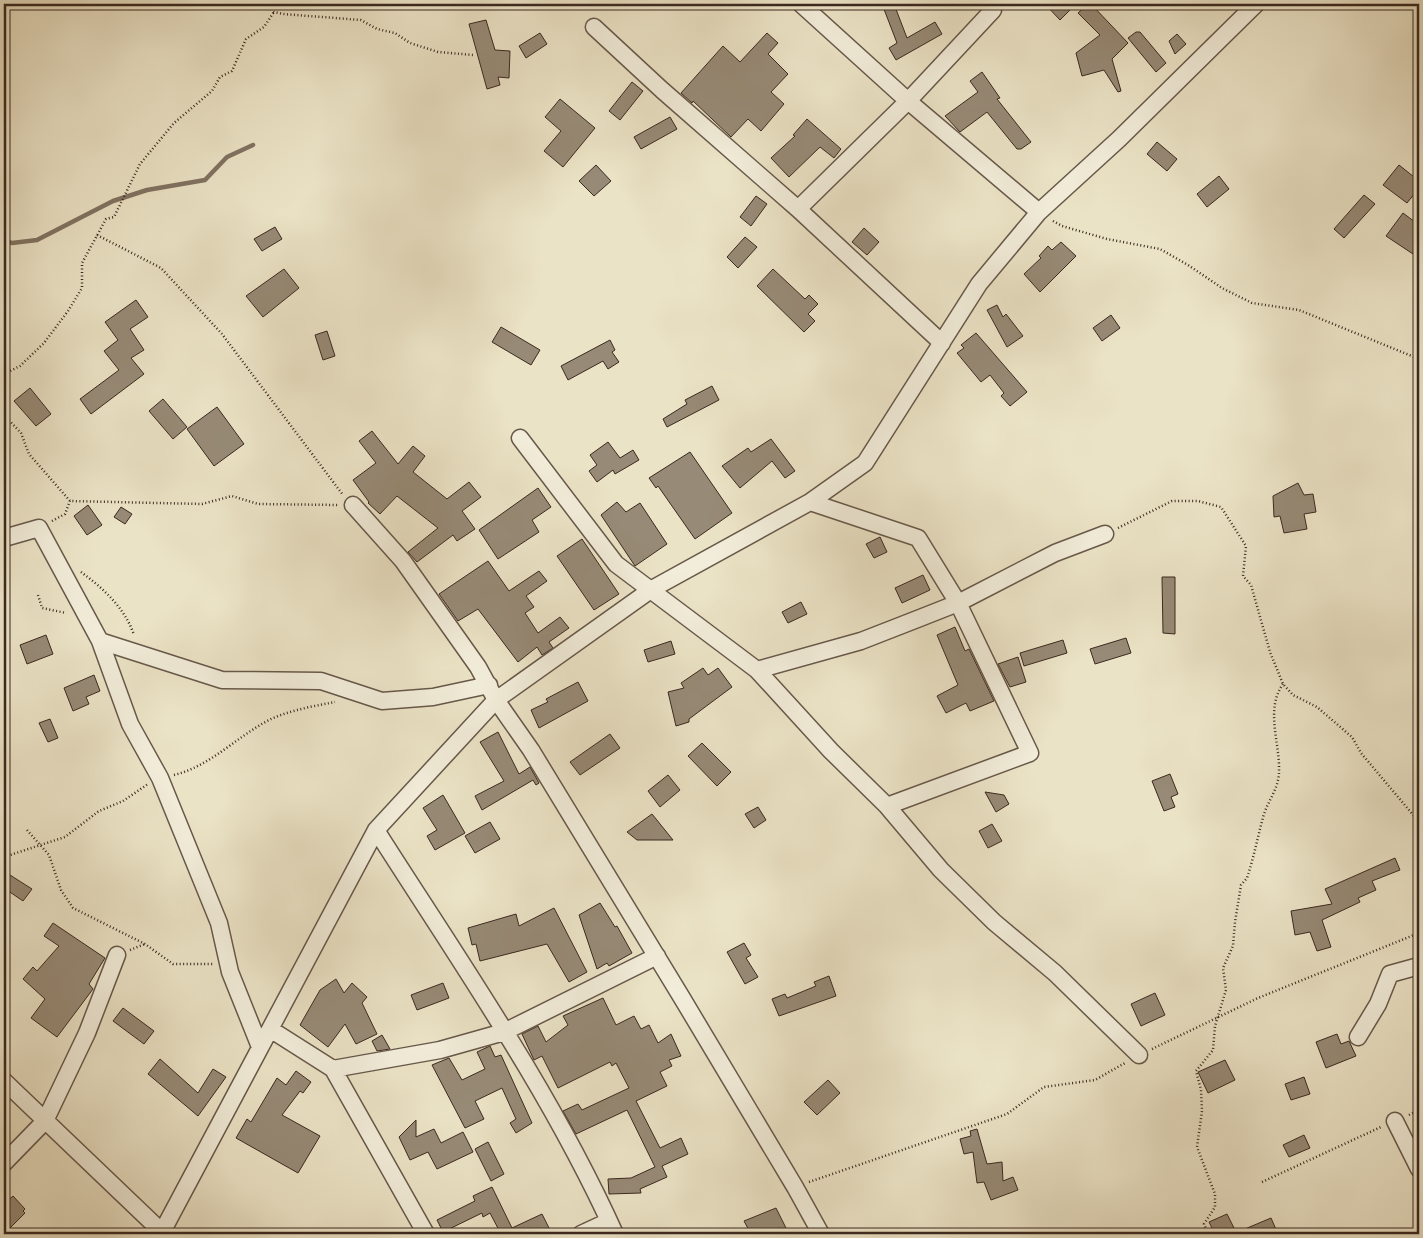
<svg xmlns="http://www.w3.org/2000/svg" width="1423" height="1238" font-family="Alegreya,serif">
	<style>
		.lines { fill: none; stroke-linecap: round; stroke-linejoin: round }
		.stream { stroke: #817362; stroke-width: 4.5 }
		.building { fill: #978a76; stroke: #3b2920 }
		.minor-casing { stroke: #67584a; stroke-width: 19 }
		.path { stroke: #3b2920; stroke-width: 2.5; stroke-dasharray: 1 2.5; stroke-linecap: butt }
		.minor { stroke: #f2edda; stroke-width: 16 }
	</style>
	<rect width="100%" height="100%" fill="#ebe3c6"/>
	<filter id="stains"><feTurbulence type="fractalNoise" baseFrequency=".004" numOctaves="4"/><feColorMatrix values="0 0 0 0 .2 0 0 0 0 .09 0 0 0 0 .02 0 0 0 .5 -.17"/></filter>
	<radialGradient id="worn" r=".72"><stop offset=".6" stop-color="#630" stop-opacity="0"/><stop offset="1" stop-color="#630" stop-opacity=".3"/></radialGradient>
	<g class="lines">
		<!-- stream -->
		<path class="stream" d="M4 240 12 243 37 240 113 201 147 190 205 180 227 157 253 145"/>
	</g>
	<!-- building -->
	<path class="building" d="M882 4H894L907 38 935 22 942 34 896 60 889 48 897 43Z
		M1045 4H1064L1070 10 1060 20Z
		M1088 4H1091L1128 43 1112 59 1121 91 1118 92 1104 70 1082 76 1076 53 1100 35 1078 13Z
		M486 20 495 50 510 51 509 78 498 77 500 85 487 89 469 24Z
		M1136 32H1140L1166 63 1156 72 1128 38Z
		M540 33 547 44 526 58 519 46Z
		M767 33 778 43 768 54 788 74 771 92 784 104 761 131 748 119 731 137 693 101 692 103 681 93 723 46 740 62Z
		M1177 34 1186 44 1175 54 1169 41Z
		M982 72 1000 98 997 99 1031 142 1021 149H1017L987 112 960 132 945 116 978 92 970 81Z
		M632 82 643 91 620 120 609 111Z
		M560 99 595 128 563 167 544 151 561 131 545 117Z
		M670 117 677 129 641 149 634 137Z
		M807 119 841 149 834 158 820 147 789 177 771 158 795 136 793 135Z
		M1157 142 1177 159 1167 171 1147 154Z
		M596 165 611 181 594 196 579 181Z
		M1399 165 1419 181V188L1407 203 1383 185Z
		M1219 176 1229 189 1207 207 1197 194Z
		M1364 195 1375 204 1344 238 1334 229Z
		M756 196 767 204 751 226 740 217Z
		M1403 213 1419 225V245L1413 254 1386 236Z
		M275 227 282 239 262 251 254 239Z
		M864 228 879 242 867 255 852 242Z
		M745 237 757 247 738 268 727 257Z
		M1061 242 1076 256 1040 292 1024 274 1041 258 1039 256 1048 246 1052 250Z
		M284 269 299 288 263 317 246 296Z
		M773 269 805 299 809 295 818 304 808 314 815 321 804 332 757 286Z
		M136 300 148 317 130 329 144 350 131 358 144 374 91 414 80 399 119 370 104 351 118 340 105 322Z
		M997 305 1003 317 1006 314 1023 336 1007 347 987 310Z
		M1111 315 1120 328 1102 341 1093 328Z
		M501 327 540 350 531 365 492 342Z
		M327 331 335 356 323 360 315 335Z
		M976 333 1027 392 1010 406 1001 396 1004 393 990 375 981 382 957 353 964 348 961 345Z
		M610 340 615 350 612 352 619 362 608 369 603 361 568 380 561 366Z
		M712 386 719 400 667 427 663 419 687 404 685 400Z
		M30 388 51 414 36 426 14 401Z
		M163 399 187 427 173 439 149 411Z
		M217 407 244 444 214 466 187 429Z
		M372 431 398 464 413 446 425 456 413 472 447 499 469 482 481 497 462 511 475 529 457 541 453 535 417 562 408 552 438 528 397 496 380 514 368 503 369 502 353 480 376 463 359 441Z
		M771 439 795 471 785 478 772 461 740 488 722 466 748 448 751 452Z
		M608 442 620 458 633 450 639 460 615 474 613 470 597 482 589 471 597 465 590 455Z
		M690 452 732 513 695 539 658 486 656 488 649 478Z
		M1298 483 1304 495 1313 494 1316 512 1304 514 1307 529 1284 533 1280 516 1274 517 1273 496Z
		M538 488 551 507 532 520 539 532 498 559 479 530Z
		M617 502 626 512 640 503 667 544 635 566 601 515Z
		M88 505 102 525 87 535 74 516Z
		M121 507 132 514 125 524 114 517Z
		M880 537 887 552 874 558 866 544Z
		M582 539 619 594 594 610 557 556Z
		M488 561 509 591 539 571 547 581 526 596 534 607 525 613 538 633 560 617 569 628 549 642 553 648 542 655 537 647 518 662 478 609 458 621 439 594Z
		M923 575 930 590 902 603 895 588Z
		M1162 577H1175V634L1163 633Z
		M801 602 807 614 788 623 782 612Z
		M955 627 965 651 969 649 994 701 970 711 966 703 946 713 937 696 958 685 937 635Z
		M46 635 53 654 27 664 20 645Z
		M1126 638 1131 653 1095 664 1090 649Z
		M1063 640 1067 653 1024 666 1020 653Z
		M671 641 675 654 648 662 644 650Z
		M1018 657 1026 682 1010 687 998 664Z
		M703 668 708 675 718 668 732 687 689 719V722L676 726 668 692 684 688 681 683Z
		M94 675 100 691 86 697 89 704 73 711 64 688Z
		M578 682 588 701 539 728 531 710 548 702 546 699Z
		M50 719 58 738 48 742 39 723Z
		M498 732 519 774 530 767 539 783 536 785 533 780 482 810 475 796 504 781 480 742Z
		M610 734 620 748 580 775 570 762Z
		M702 743 731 772 717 786 688 756Z
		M1170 774 1178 794 1171 797 1175 807 1164 811 1152 781Z
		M668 775 680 790 660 807 648 791Z
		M985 792 1004 795 1009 804 996 812Z
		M443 795 465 833 435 850 427 836 437 830 423 808Z
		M758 807 766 820 754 828 745 814Z
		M652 814 673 840H637L627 832Z
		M490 822 500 839 475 853 465 836Z
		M992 824 1002 841 988 848 979 831Z
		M1395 858 1400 870 1372 881 1376 890 1358 898 1360 902 1322 920 1331 947 1317 951 1310 932 1295 935 1291 911 1332 904 1325 889Z
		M10 875 32 889 23 901 4 888Z
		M600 903 615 927 617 926 632 953 609 966 607 963 597 969 579 915Z
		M554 908 587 972 569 982 547 944 480 961 476 944 472 945 468 928 516 914 519 926Z
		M53 923 105 958 89 984 93 989 57 1037 31 1018 45 999 23 979 33 967 37 971 59 946 44 936Z
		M744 943 751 955 746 958 758 977 745 984 727 952Z
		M829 976 836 996 779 1016 772 999 785 994 787 998 816 986 814 982Z
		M336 979 344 993 352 983 367 997 362 1003 377 1034 356 1044 345 1024 328 1047 300 1025 320 990Z
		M443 983 449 998 417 1010 411 995Z
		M1155 993 1165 1015 1141 1026 1131 1004Z
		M603 998 616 1025 634 1016 641 1029 649 1025 658 1043 671 1034 681 1056 669 1060 672 1066 660 1072 667 1086 636 1101 660 1148 681 1138 688 1154 662 1166 667 1177 640 1189 641 1193 609 1194 608 1179 631 1178 655 1167 627 1110 576 1134 563 1111 578 1104 582 1110 629 1088 616 1063 612 1066 610 1062 558 1088 542 1056 534 1060 522 1034 538 1026 546 1042 568 1025 563 1016Z
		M123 1008 154 1031 144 1044 113 1021Z
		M1337 1034 1341 1044 1349 1041 1356 1056 1326 1068 1316 1042Z
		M382 1035 390 1049 377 1051 372 1041Z
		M490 1046 495 1057 501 1055 532 1123 516 1133 510 1123 516 1119 502 1088 475 1101 484 1119 465 1128 432 1065 449 1058 462 1080 485 1069 477 1052Z
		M160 1059 198 1093 213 1069 226 1077 198 1116 148 1074Z
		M1225 1060 1235 1080 1208 1093 1198 1072Z
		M296 1071 311 1082 303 1093 300 1091 282 1115 320 1136 298 1173 236 1138 247 1119 251 1122 277 1078 286 1085Z
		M1304 1077 1310 1094 1291 1100 1285 1084Z
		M828 1080 840 1093 817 1115 804 1102Z
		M416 1120V1137L434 1129 441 1143 463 1132 473 1152 437 1169 428 1152 410 1160 399 1137Z
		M977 1129 987 1164 1002 1162 1003 1181 1013 1177 1018 1190 991 1200 984 1182 977 1183 973 1152 964 1154 960 1139 971 1136 970 1131Z
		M1304 1135 1310 1148 1289 1157 1283 1145Z
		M488 1142 504 1174 491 1181 475 1149Z
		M492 1187 512 1228 542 1214 552 1234H501L490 1213 483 1217 482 1213 443 1232 437 1220 475 1201 473 1196Z
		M13 1196 25 1209 23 1211 25 1213 4 1234V1204Z
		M776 1208 789 1234H751L744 1221Z
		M1227 1214 1235 1230 1225 1234H1215L1209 1222Z
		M1271 1218 1278 1234H1233Z"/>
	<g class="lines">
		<defs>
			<path id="minor" d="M801 4 908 101 1039 212
				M594 27 662 90 798 209 942 343
				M798 209 908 101 993 10
				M520 438 616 564 757 670 831 751 887 806 941 870 994 922 1055 973 1139 1055
				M810 502 918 538 958 603 1030 753 887 806
				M353 505 403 561 478 667 496 700 531 750 682 998 795 1187 821 1234
				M4 538 39 528 100 641 130 724 160 778 219 923 230 972 260 1047
				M100 641 222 680 321 681 382 701 433 697 489 685
				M757 670 861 641 920 618 958 603 1055 553 1105 534
				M376 830C460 962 551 1092 615 1234
				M270 1029 333 1069 426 1234
				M1358 1037 1378 1004 1390 974 1419 966
				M333 1069 440 1050 504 1032 657 956
				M4 1081 162 1232
				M1395 1121 1419 1169
				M4 1163 45 1121 87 1033 117 955
				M161 1234 376 830 496 700 652 589 810 502 865 463 979 284 1039 212 1119 139 1256 4
				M581 1234 609 1221"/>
		</defs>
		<!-- minor casing -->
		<use href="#minor" class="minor-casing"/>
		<!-- path -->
		<path class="path" d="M266 4 274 12 283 14 361 20 377 29 395 33 410 43 438 52 473 55
			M1053 221 1062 226 1107 239 1160 249 1188 265 1222 288 1252 303 1299 310 1419 359
			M97 235 161 268 222 334 343 495
			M4 374 20 366 44 343 68 311 82 288V263L106 219 114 217 140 164 174 123 212 91 220 77 232 71 246 39 264 27 274 12
			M4 415 21 433 29 454 70 501 202 504 232 496 258 504 339 505
			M52 521 65 514 70 501
			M1118 528 1172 501H1198L1221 507 1246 546 1243 576 1251 585 1270 652 1283 684 1293 695 1317 707 1352 737 1361 753 1414 816 1419 825
			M81 572C103 588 125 608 134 635
			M38 595 42 608 66 613
			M174 775C211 766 237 736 271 719 291 710 314 706 335 702
			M27 830 49 855 61 890 73 908 145 944 173 964H213
			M4 857 65 837 99 811 123 801 148 784
			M130 950 145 944
			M1152 1049 1258 998 1419 933
			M1409 1115 1419 1110
			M809 1182 1007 1114 1044 1087 1095 1080 1125 1063
			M1262 1182 1381 1127
			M1208 1234 1204 1224 1215 1207V1194L1197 1147 1202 1111 1201 1090 1196 1071 1213 1050 1215 1026 1226 990 1223 968 1233 946 1235 922 1241 885 1247 878C1254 857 1258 835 1264 814 1269 799 1279 788 1279 771 1280 743 1265 709 1283 684"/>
		<!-- minor -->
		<use href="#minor" class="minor"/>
	</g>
	<!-- margin -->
	<rect width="1423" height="1238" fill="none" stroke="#ebe3c6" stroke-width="20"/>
	<rect x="5" y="5" width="1413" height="1228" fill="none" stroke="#3b2920" stroke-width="2.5"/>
	<rect x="10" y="10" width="1403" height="1218" fill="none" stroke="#3b2920"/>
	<rect width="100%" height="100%" filter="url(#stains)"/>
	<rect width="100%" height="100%" fill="url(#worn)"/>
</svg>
